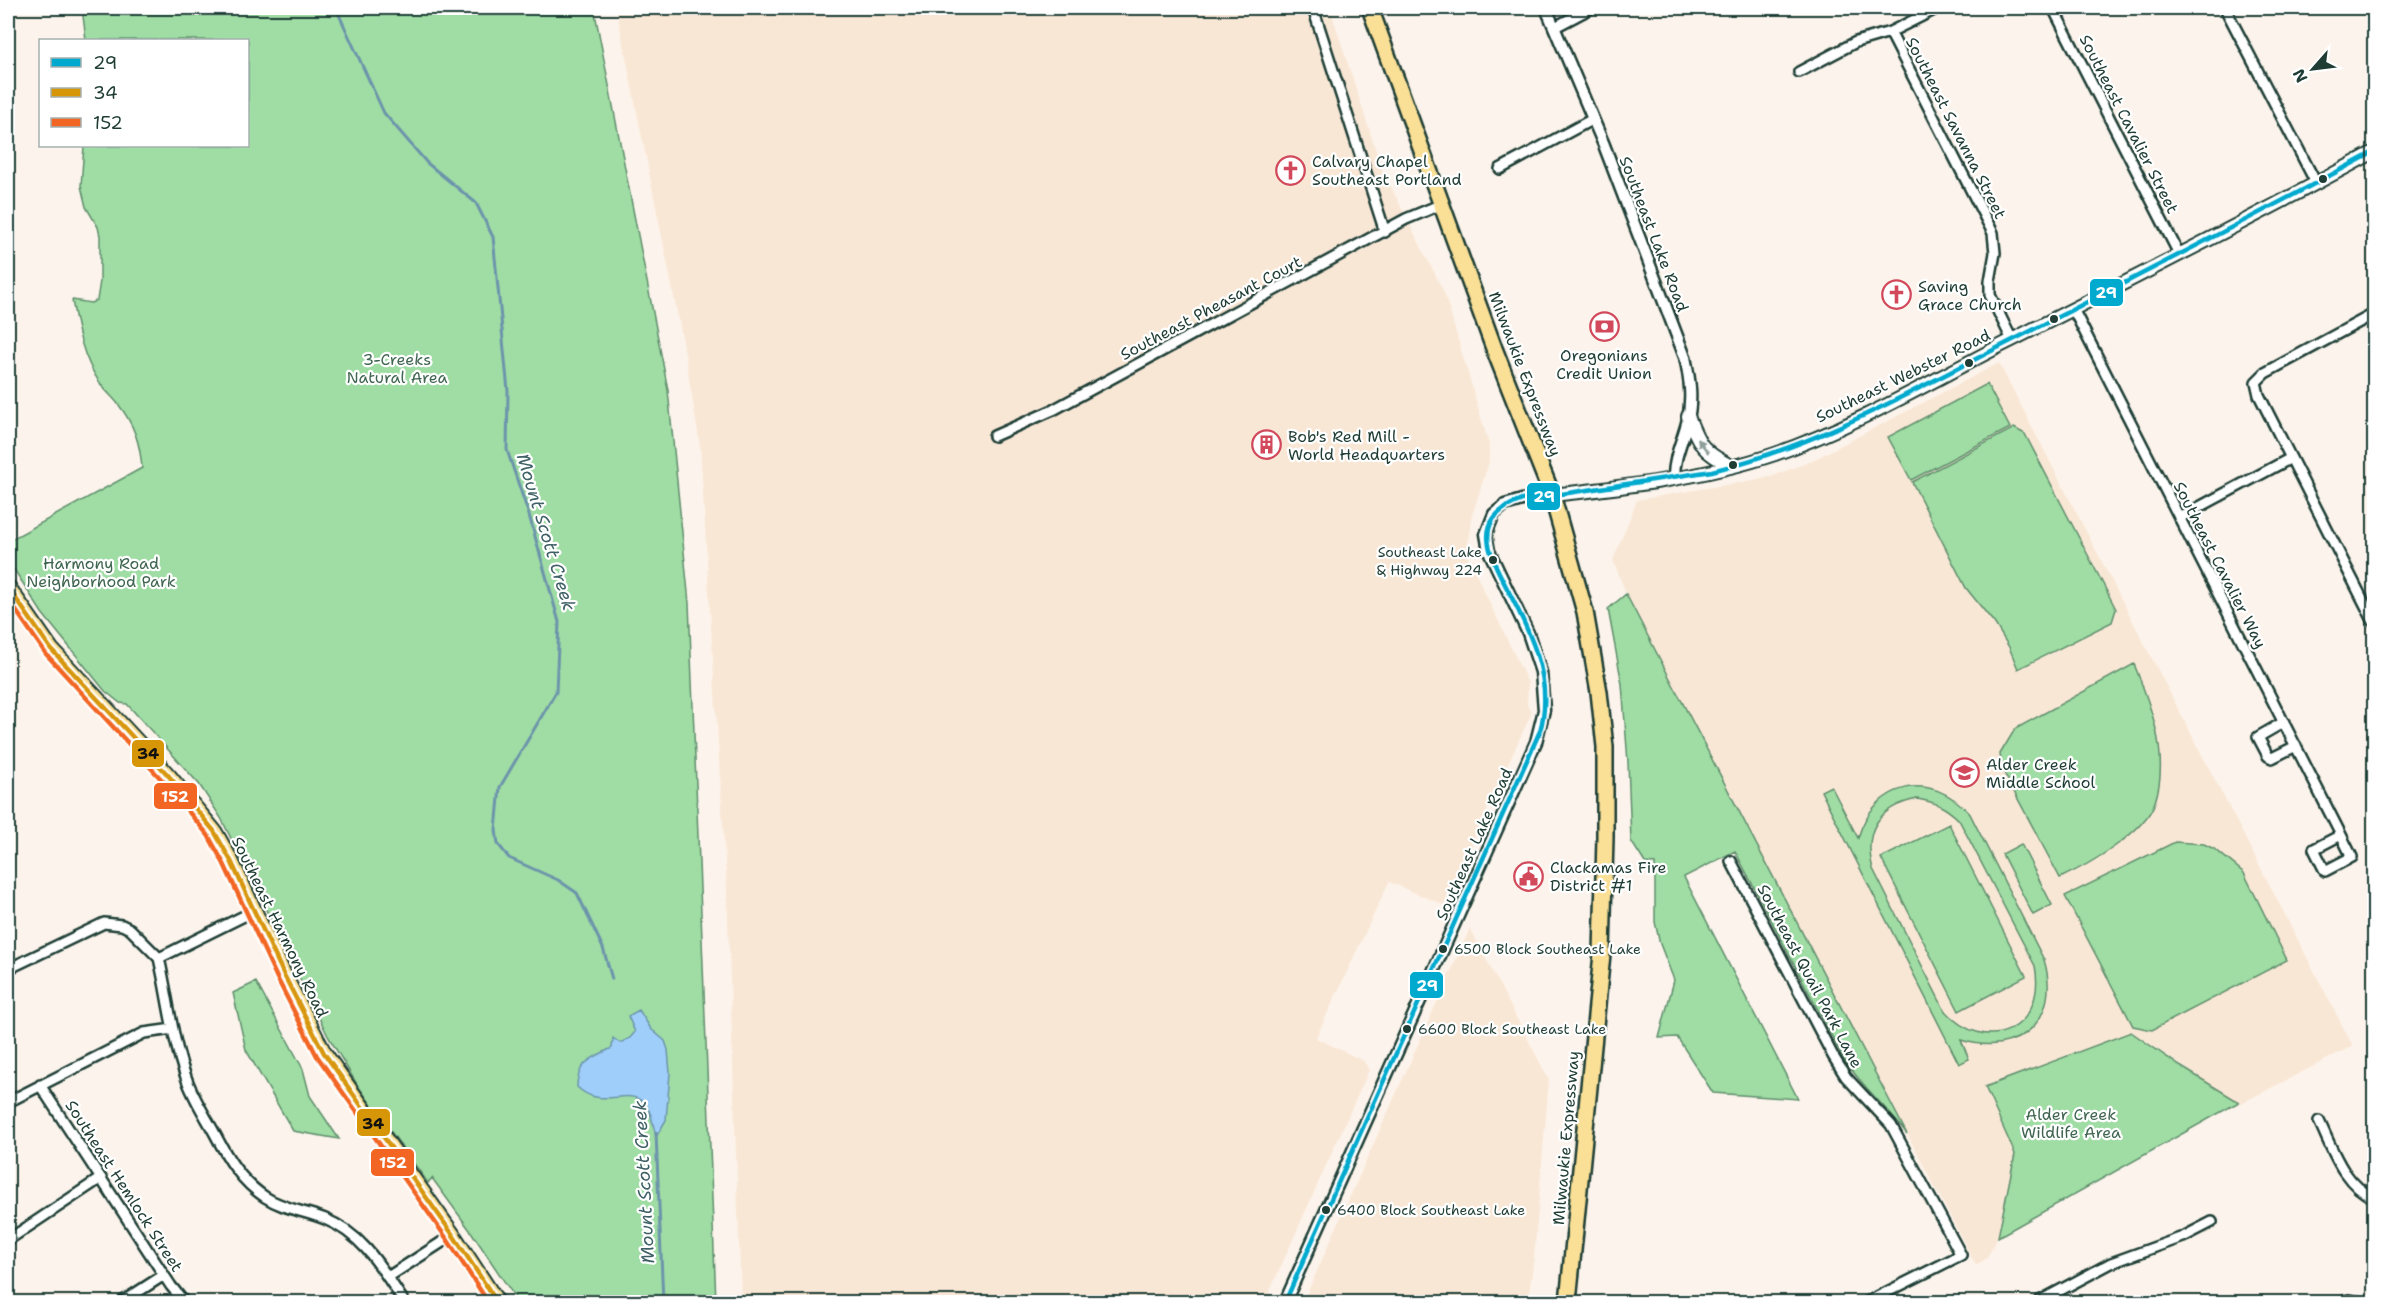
<svg xmlns="http://www.w3.org/2000/svg" width="2382" height="1310" font-family="'Shantell Sans',sans-serif">
	<style>
		.built { fill: #f9e7d6 }
		.green { fill: #9fdda4; stroke: #5f8d6c; stroke-width: 1.5; fill-rule: evenodd }
		.water { fill: #9fcefa; stroke: #6c94ab; stroke-width: 1.5 }
		.lines { fill: none; stroke-linecap: round; stroke-linejoin: round }
		.stream { stroke: #6c94ab; stroke-width: 3 }
		.minor-casing { stroke: #1f3d34; stroke-width: 14 }
		.tertiary-casing { stroke: #1f3d34; stroke-width: 15 }
		.secondary-casing { stroke: #1f3d34; stroke-width: 16 }
		.primary-casing { stroke: #1f3d34; stroke-width: 18 }
		.trunk-casing { stroke: #1f3d34; stroke-width: 20 }
		.minor { stroke: #fff; stroke-width: 9 }
		.tertiary { stroke: #fff; stroke-width: 10 }
		.secondary { stroke: #fff; stroke-width: 12 }
		.primary { stroke: #fadf96; stroke-width: 14 }
		.trunk { stroke: #fadf96; stroke-width: 15 }
		.bus-1-casing { stroke: #fff; stroke-width: 9 }
		.bus-2-casing { stroke: #fff; stroke-width: 9 }
		.bus-3-casing { stroke: #fff; stroke-width: 9 }
		.bus-1 { stroke: #00a9ce; stroke-width: 4.5 }
		.bus-2 { stroke: #d79608; stroke-width: 4.5 }
		.bus-3 { stroke: #f26522; stroke-width: 4.5 }
		.oneway { fill: #8f9e9a }
		.bus-dot { fill: #1f3d34; stroke: #fff; stroke-width: 2 }
		.labels { text-anchor: middle; dominant-baseline: central; stroke-width: 4.5; stroke-linejoin: round; paint-order: stroke }
		.bus-label { font-size: 14px; fill: #1f3d34; stroke: #fff; text-anchor: start }
		.street-label { font-size: 16px; fill: #1f3d34; stroke: #fff }
		.poi-label { font-size: 16px; fill: #1f3d34; stroke: #fff; text-anchor: start }
		.park-label { font-size: 16px; fill: #3f6550; stroke: #fff }
		.water-label { font-size: 18px; font-style: italic; fill: #3f6166; stroke: #fff }
		.line-badge { stroke: #fff; stroke-width: 2 }
		.badge-label { font-size: 16px; text-anchor: middle; font-weight: bold; fill: #fff }
		.pale-badge-label { font-size: 16px; text-anchor: middle; font-weight: bold; fill: #111 }
	</style>
	<rect width="100%" height="100%" fill="#fcf4ec"/>
	<filter id="ink" filterUnits="userSpaceOnUse"><feTurbulence type="fractalNoise" baseFrequency=".0167" numOctaves="2"/><feDisplacementMap in="SourceGraphic" scale="12" xChannelSelector="R" yChannelSelector="G"/><feConvolveMatrix kernelMatrix="1 2 1 2 8 2 1 2 1" color-interpolation-filters="sRGB"/></filter>
	<g filter="url(#ink)">
		<!-- built -->
		<path class="built" d="M616 8H1330L1382 169 1444 292 1489 444V462L1471 519 1467 555 1528 683 1527 705 1532 712 1444 905 1389 882 1316 1038 1364 1061 1369 1070 1265 1302H741L727 892 700 446 683 342Z
			M1999 363 2353 1046 2240 1104 2131 1032 1985 1088 2015 1154 1998 1237 1987 1258 1976 1266 1626 594 1613 560 1637 500 1770 477 1809 462Z
			M1470 928 1549 1080 1534 1258 1528 1302H1303Z"/>
		<!-- green -->
		<path class="green" d="M82 8H594L668 390 689 603 716 1302H518L472 1233 432 1178 428 1183 358 1086 328 1036 221 818 199 784 127 704 120 703 105 691 42 613 8 560V541L142 468C140 443 134 424 118 404 113 397 105 391 100 383 83 359 77 328 72 300L91 303 97 300 100 281V236L98 227 86 207 81 186 84 146H248V40H86Z
			M1987 384 2010 428 1911 480 1888 437Z
			M2014 428 2025 434 2116 609 2112 622 2018 669 2009 647 1995 624 1966 588 1912 482Z
			M1626 594 1907 1134C1887 1107 1861 1086 1843 1058L1735 851 1684 877 1798 1099 1713 1093 1677 1037 1659 1038 1674 980 1660 944 1655 922V864L1645 863 1631 841 1628 762 1622 684 1608 609Z
			M2134 664C2151 706 2170 756 2155 802 2145 833 2088 865 2060 878L2002 769 2000 754 2015 729Z
			M1831 786 1858 838C1874 782 1931 769 1970 814L2044 960C2062 1019 2019 1058 1961 1040L1969 1059 1959 1064 1821 791ZM1917 799C1935 802 1946 807 1959 820L2035 966C2047 1028 1987 1058 1945 1011L1873 869C1863 831 1878 807 1917 799Z
			M1949 824 2026 976 1959 1011 1881 858Z
			M2175 842 2204 844 2216 850 2244 873 2287 960 2152 1030 2133 1026 2065 896Z
			M2021 844 2052 905 2033 915 2002 854Z
			M256 982 303 1069 310 1096 339 1139 293 1131 246 1050 233 993Z
			M2131 1032 2180 1066 2239 1102 1998 1237 2015 1154 1985 1087Z"/>
		<!-- water -->
		<path class="water" d="M639 1010 651 1029 665 1041 668 1050 670 1073 666 1120 656 1137C653 1126 652 1110 643 1102 626 1087 601 1110 577 1087 577 1062 592 1058 612 1048L613 1038 620 1043 630 1038 635 1032 628 1016Z"/>
		<g class="lines">
			<!-- stream -->
			<path class="stream" d="M336 8 384 113 427 163 476 203 493 237 508 391 507 450 529 515 559 622 556 692 500 787 496 830 498 844 509 858 558 880 577 893 603 948 612 979
				M656 1133 663 1302"/>
			<defs>
				<path id="minor" d="M1313 8 1385 232
					M2053 8 2179 254
					M2225 8 2316 183
					M1555 27 1591 8
					M1890 32 1993 233 1995 253 1990 281V295L2012 340
					M1799 72 1856 42 1890 32 1938 8
					M1500 169 1593 119
					M2073 309 2341 835 2352 857 2325 871 2314 849 2341 835
					M2374 314 2265 373 2256 382 2259 395 2374 622
					M994 436 1053 410 1406 219 1442 204
					M2179 518 2291 458
					M2284 722 2258 737 2268 756 2272 758 2296 746
					M1731 861 1833 1056 1846 1077 1891 1125 1961 1255 1867 1302
					M159 958C168 997 172 1039 186 1077 193 1098 205 1115 215 1134 228 1159 241 1181 265 1197 283 1209 305 1211 325 1219 364 1235 382 1269 404 1302
					M159 958 254 911
					M8 969 104 923 122 925 130 929 159 958
					M40 1085 171 1286 184 1302
					M8 1102 144 1033 173 1029
					M2319 1121C2333 1150 2343 1184 2374 1198
					M8 1240 101 1178
					M388 1277 453 1235
					M122 1302 164 1275
					M2038 1302 2111 1263 2183 1237 2212 1222
					M2342 1302 2349 1300 2360 1302"/>
				<path id="tertiary" d="M1546 8 1604 145 1685 357C1690 380 1693 400 1687 423 1682 442 1674 457 1674 477
					M1285 1302 1536 742 1544 710 1541 672 1528 633 1489 551 1486 534 1494 514 1505 505 1522 500 1552 495"/>
				<path id="secondary" d="M1688 416C1699 445 1703 452 1731 466
					M1552 495C1625 487 1704 478 1775 454 1853 427 1926 384 2000 346 2125 283 2251 219 2374 152"/>
				<path id="primary" d="M8 587 51 649 168 775 214 831 231 861 284 975 324 1053 453 1235 497 1302"/>
				<path id="trunk" d="M1370 8 1495 351 1552 495 1585 612 1599 692 1605 747V837L1602 954 1568 1302"/>
			</defs>
			<!-- minor casing -->
			<use href="#minor" class="minor-casing"/>
			<!-- tertiary casing -->
			<use href="#tertiary" class="tertiary-casing"/>
			<!-- secondary casing -->
			<use href="#secondary" class="secondary-casing"/>
			<!-- primary casing -->
			<use href="#primary" class="primary-casing"/>
			<!-- trunk casing -->
			<use href="#trunk" class="trunk-casing"/>
			<!-- minor -->
			<use href="#minor" class="minor"/>
			<!-- tertiary -->
			<use href="#tertiary" class="tertiary"/>
			<!-- secondary -->
			<use href="#secondary" class="secondary"/>
			<!-- primary -->
			<use href="#primary" class="primary"/>
			<!-- trunk -->
			<use href="#trunk" class="trunk"/>
			<defs>
				<path id="bus-1" d="M1285 1302 1540 731C1547 706 1545 680 1537 655 1530 634 1521 615 1511 596 1492 559 1466 519 1522 500L1712 471C1819 445 1907 394 2003 345 2127 282 2251 218 2374 152"/>
				<path id="bus-2" d="M8 587 51 649 168 775 214 831 231 861 284 975 324 1053 453 1235 497 1302"/>
				<path id="bus-3" d="M8 599 46 654 162 780 208 835 224 864 277 978 317 1056 447 1239 488 1302"/>
			</defs>
			<!-- bus-1 casing -->
			<use href="#bus-1" class="bus-1-casing"/>
			<!-- bus-2 casing -->
			<use href="#bus-2" class="bus-2-casing"/>
			<!-- bus-3 casing -->
			<use href="#bus-3" class="bus-3-casing"/>
			<!-- bus-1 -->
			<use href="#bus-1" class="bus-1"/>
			<!-- bus-2 -->
			<use href="#bus-2" class="bus-2"/>
			<!-- bus-3 -->
			<use href="#bus-3" class="bus-3"/>
		</g>
		<!-- one-way arrows -->
		<defs><path id="oneway-solid" d="M-6-.8H1V-3.2L6.5 0L1 3.2V.8H-6Z" transform="scale(1.5)"/></defs>
		<use class="oneway" href="#oneway-solid" transform="translate(1703 446) rotate(-128)"/>
	</g>
	<!-- icons -->
	<defs>
		<symbol id="church-ring" viewBox="-11 -11 22 22"><circle r="9.5" fill="#fff" stroke="#d1495b" stroke-width="1.5"/><path d="M-1.2-6h2.4v3.5h3.3v2.4h-3.3V6h-2.4V-.1h-3.3v-2.4h3.3Z" fill="#d1495b"/></symbol>
		<symbol id="bank-ring" viewBox="-11 -11 22 22"><circle r="9.5" fill="#fff" stroke="#d1495b" stroke-width="1.5"/><path d="M-6-4H6V4H-6ZM0-2.3a2.3 2.3 0 1 0 0 4.6a2.3 2.3 0 1 0 0-4.6Z" fill="#d1495b"/></symbol>
		<symbol id="building-ring" viewBox="-11 -11 22 22"><circle r="9.5" fill="#fff" stroke="#d1495b" stroke-width="1.5"/><path d="M-4-6H4V6H1V3H-1V6H-4ZM-2.5-4.3h1.7v1.8h-1.7ZM.8-4.3h1.7v1.8H.8ZM-2.5-1h1.7V.8h-1.7ZM.8-1h1.7V.8H.8Z" fill="#d1495b"/></symbol>
		<symbol id="school-ring" viewBox="-11 -11 22 22"><circle r="9.5" fill="#fff" stroke="#d1495b" stroke-width="1.5"/><path d="M0-5L7-2L0 1L-7-2ZM-4 1L0 2.5L4 1V4Q0 6-4 4Z" fill="#d1495b"/></symbol>
		<symbol id="civic-ring" viewBox="-11 -11 22 22"><circle r="9.5" fill="#fff" stroke="#d1495b" stroke-width="1.5"/><path d="M-.6-6.5H3V-4.5H.6V-3L4-1V1h2V6H-6V1h2V-1L-.6-3ZM-1.2 2.5V6h2.4V2.5Z" fill="#d1495b"/></symbol>
	</defs>
	<g fill-rule="evenodd">
		<use href="#church-ring" x="1274" y="154" width="33" height="33"/>
		<use href="#church-ring" x="1880" y="278" width="33" height="33"/>
		<use href="#bank-ring" x="1588" y="310" width="33" height="33"/>
		<use href="#building-ring" x="1250" y="428" width="33" height="33"/>
		<use href="#school-ring" x="1948" y="756" width="33" height="33"/>
		<use href="#civic-ring" x="1512" y="860" width="33" height="33"/>
	</g>
	<!-- markers -->
	<g class="bus-dot">
		<circle cx="2323" cy="179" r="5"/>
		<circle cx="2054" cy="319" r="5"/>
		<circle cx="1969" cy="363" r="5"/>
		<circle cx="1733" cy="465" r="5"/>
		<circle cx="1493" cy="560" r="5"/>
		<circle cx="1443" cy="949" r="5"/>
		<circle cx="1407" cy="1029" r="5"/>
		<circle cx="1326" cy="1210" r="5"/>
	</g>
	<g class="labels">
		<!-- bus labels -->
		<g class="bus-label">
			<text x="1482" y="552" text-anchor="end">Southeast Lake<tspan x="1482" dy="18">&amp; Highway 224</tspan></text>
			<text x="1454" y="949">6500 Block Southeast Lake</text>
			<text x="1418" y="1029">6600 Block Southeast Lake</text>
			<text x="1337" y="1210">6400 Block Southeast Lake</text>
		</g>
		<!-- street labels -->
		<g class="street-label">
			<text transform="translate(2129 124) rotate(63)">Southeast Cavalier Street</text>
			<text transform="translate(1956 128) rotate(63)">Southeast Savanna Street</text>
			<text transform="translate(1654 234) rotate(69)">Southeast Lake Road</text>
			<text transform="translate(1211 308) rotate(-28)">Southeast Pheasant Court</text>
			<text transform="translate(1525 374) rotate(69)">Milwaukie Expressway</text>
			<text transform="translate(1903 376) rotate(-26)">Southeast Webster Road</text>
			<text transform="translate(2220 565) rotate(63)">Southeast Cavalier Way</text>
			<text transform="translate(1474 844) rotate(-66)">Southeast Lake Road</text>
			<text transform="translate(280 927) rotate(64)">Southeast Harmony Road</text>
			<text transform="translate(1810 976) rotate(62)">Southeast Quail Park Lane</text>
			<text transform="translate(1566 1138) rotate(-85)">Milwaukie Expressway</text>
			<text transform="translate(124 1186) rotate(57)">Southeast Hemlock Street</text>
		</g>
		<!-- poi labels -->
		<g class="poi-label">
			<text x="1312" y="161">Calvary Chapel<tspan x="1312" dy="18">Southeast Portland</tspan></text>
			<text x="1918" y="286">Saving<tspan x="1918" dy="18">Grace Church</tspan></text>
			<text x="1604" y="355" text-anchor="middle">Oregonians<tspan x="1604" dy="18">Credit Union</tspan></text>
			<text x="1288" y="436">Bob's Red Mill -<tspan x="1288" dy="18">World Headquarters</tspan></text>
			<text x="1986" y="764">Alder Creek<tspan x="1986" dy="18">Middle School</tspan></text>
			<text x="1550" y="867">Clackamas Fire<tspan x="1550" dy="18">District #1</tspan></text>
		</g>
		<!-- park labels -->
		<g class="park-label">
			<text x="397" y="359">3-Creeks<tspan x="397" dy="18">Natural Area</tspan></text>
			<text x="101" y="563">Harmony Road<tspan x="101" dy="18">Neighborhood Park</tspan></text>
			<text x="2071" y="1114">Alder Creek<tspan x="2071" dy="18">Wildlife Area</tspan></text>
		</g>
		<!-- water labels -->
		<g class="water-label">
			<text transform="translate(546 532) rotate(73)">Mount Scott Creek</text>
			<text transform="translate(644 1182) rotate(-93)">Mount Scott Creek</text>
		</g>
	</g>
	<g class="line-badge">
		<rect x="2089" y="278" width="35" height="29" rx="6" fill="#00a9ce"/>
		<rect x="1526" y="482" width="35" height="29" rx="6" fill="#00a9ce"/>
		<rect x="131" y="739" width="34" height="29" rx="6" fill="#d79608"/>
		<rect x="153" y="782" width="45" height="28" rx="6" fill="#f26522"/>
		<rect x="1409" y="971" width="35" height="28" rx="6" fill="#00a9ce"/>
		<rect x="356" y="1108" width="35" height="29" rx="6" fill="#d79608"/>
		<rect x="370" y="1148" width="45" height="29" rx="6" fill="#f26522"/>
	</g>
	<g class="badge-label">
		<text x="2106" y="298">29</text>
		<text x="1544" y="502">29</text>
		<text x="175" y="802">152</text>
		<text x="1427" y="991">29</text>
		<text x="393" y="1168">152</text>
	</g>
	<g class="pale-badge-label">
		<text x="148" y="759">34</text>
		<text x="373" y="1129">34</text>
	</g>
	<!-- margin -->
	<rect width="2382" height="1310" fill="none" stroke="#fff" stroke-width="30"/>
	<rect x="15" y="15" width="2352" height="1280" fill="none" stroke="#1f3d34" stroke-width="2" filter="url(#ink)"/>
	<!-- legend -->
	<rect x="39" y="39" width="210" height="108" fill="#ffffff" stroke="#a5b1ae" stroke-width="1.5"/>
	<rect x="51" y="58" width="30" height="9" fill="#00a9ce" stroke="#a5b1ae" stroke-width="1.5"/>
	<text x="93" y="69" font-size="18" fill="#1f3d34">29</text>
	<rect x="51" y="88" width="30" height="9" fill="#d79608" stroke="#a5b1ae" stroke-width="1.5"/>
	<text x="93" y="99" font-size="18" fill="#1f3d34">34</text>
	<rect x="51" y="118" width="30" height="9" fill="#f26522" stroke="#a5b1ae" stroke-width="1.5"/>
	<text x="93" y="129" font-size="18" fill="#1f3d34">152</text>
	<!-- north arrow -->
	<g transform="translate(2313 69) rotate(242)" stroke="#ffffff" stroke-width="4.5" paint-order="stroke">
	<path d="M0-4.5L10 22L0 15L-10 22Z" fill="#1f3d34"/>
	<text y="-9" font-size="16" font-weight="bold" text-anchor="middle" fill="#1f3d34">N</text>
	</g>
</svg>
